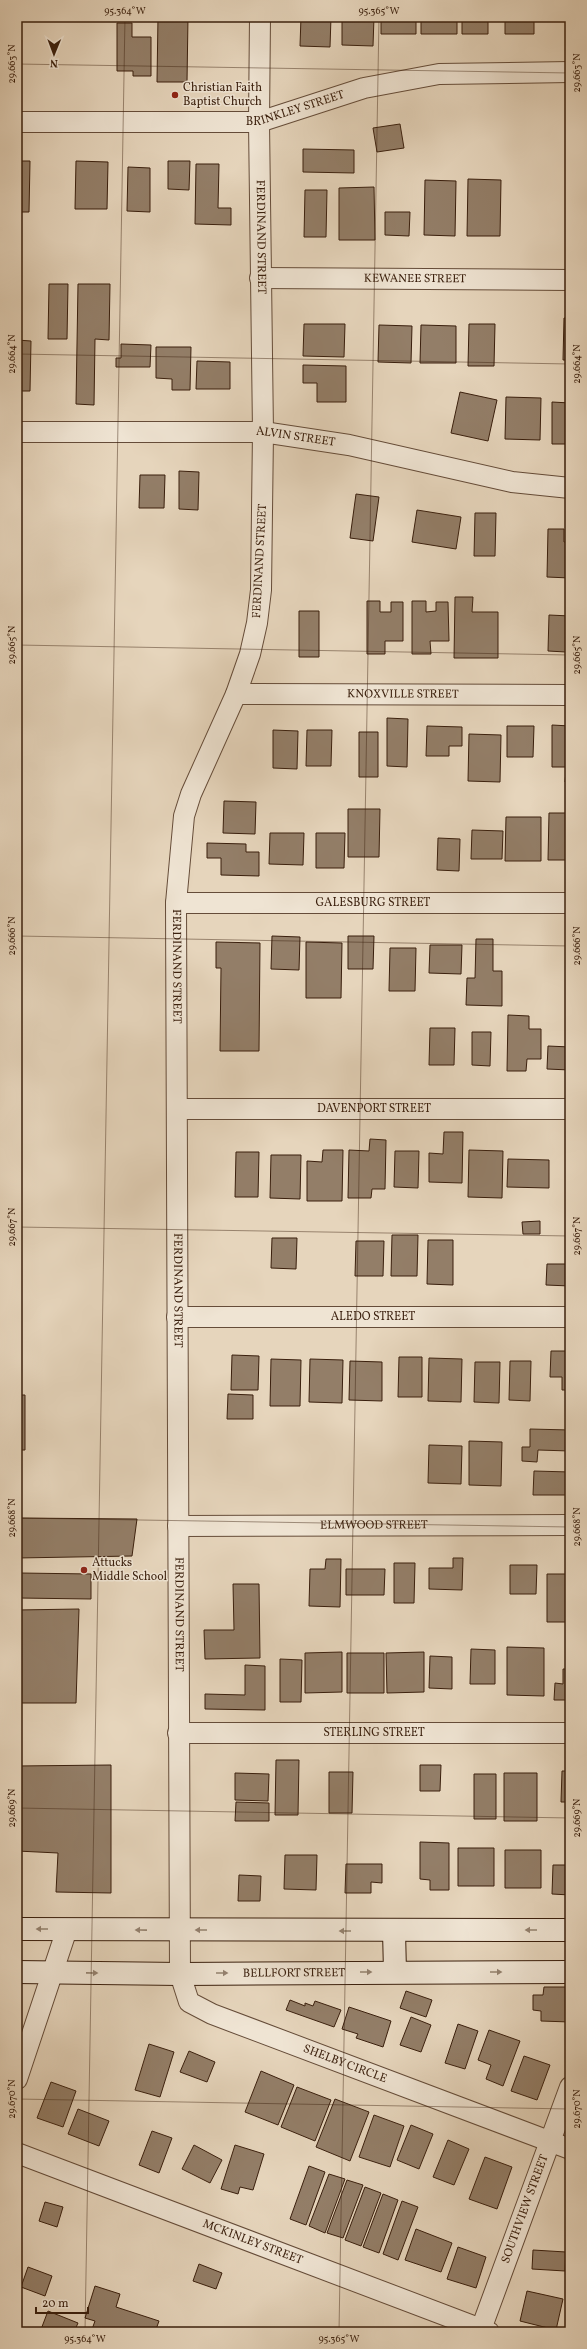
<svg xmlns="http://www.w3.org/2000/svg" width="587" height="2349" font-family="Vollkorn,serif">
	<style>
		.building { fill: #937e68; stroke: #3a1f0d }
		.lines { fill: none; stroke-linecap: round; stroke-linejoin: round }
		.minor-casing { stroke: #654c39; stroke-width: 22 }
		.secondary-casing { stroke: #3a1f0d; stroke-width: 24 }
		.minor { stroke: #efe4d3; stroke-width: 20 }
		.secondary { stroke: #efe4d3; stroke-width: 22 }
		.oneway { fill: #948270 }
		.ticks { fill: none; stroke: #3a1f0d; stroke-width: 1; stroke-opacity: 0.45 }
		.poi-dot { fill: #8f2418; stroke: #efe4d3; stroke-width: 1.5 }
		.labels { text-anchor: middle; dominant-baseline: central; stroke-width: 3; stroke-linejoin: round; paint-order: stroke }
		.poi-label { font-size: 12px; fill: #3a1f0d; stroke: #efe4d3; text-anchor: start }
		.street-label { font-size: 12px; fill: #3a1f0d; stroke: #efe4d3 }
		.neatline { fill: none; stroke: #3a1f0d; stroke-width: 1.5 }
		.ticks-label { font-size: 10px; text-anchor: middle; fill: #3a1f0d }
	</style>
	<rect width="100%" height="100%" fill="#e6d5bc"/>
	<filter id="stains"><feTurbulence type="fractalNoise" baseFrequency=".005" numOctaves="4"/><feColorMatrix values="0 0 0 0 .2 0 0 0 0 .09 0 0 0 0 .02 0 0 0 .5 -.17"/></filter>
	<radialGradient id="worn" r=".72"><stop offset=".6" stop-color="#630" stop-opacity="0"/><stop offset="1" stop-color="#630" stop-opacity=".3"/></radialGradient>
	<!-- building -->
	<path class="building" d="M158 17H188L187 82H157Z
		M301 17H331L330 47 300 46Z
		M342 17H374L373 46 342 45Z
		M381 17H416V34H381Z
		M421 17H457V34H421Z
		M462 17H488V34H462Z
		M505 17H534V34H505Z
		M117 23H132V37H151V76H133V71H117Z
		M400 124 404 148 377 152 373 128Z
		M303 149 354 150V173L303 172Z
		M17 161H30L29 212H17Z
		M76 161 108 162 107 209H75Z
		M168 161H190L189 190 168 189Z
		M196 164H219L218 208H231V225L195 224Z
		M128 167 150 168V212L127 211Z
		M468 179 501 180 500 236H467Z
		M425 180 456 181 455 236 424 235Z
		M374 187 375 240H339V188Z
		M305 190H327L326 237H304Z
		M385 212H410L409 236 385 235Z
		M49 284H68L67 339H48Z
		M78 284H110L109 340 95 339 94 405 76 404Z
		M564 318H570V360H563Z
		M304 324H345L344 357 303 356Z
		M469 324H495L494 366H468Z
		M379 325 412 326 411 363 378 362Z
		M421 325 456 326V363H420Z
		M17 340 31 341 30 391H17Z
		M121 344 151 345 150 367H116V358H121Z
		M156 347H191L190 390H172V379L156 378Z
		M197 361 230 362V389H196Z
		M303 365 346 366V402H317V383H303Z
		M460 392 497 400 488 441 451 433Z
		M506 397 541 398 540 440 505 439Z
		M552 402 570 403V444H552Z
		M179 471 199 472 198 510 179 509Z
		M140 475H165L164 508H139Z
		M356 494 379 497 373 541 350 538Z
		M417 510 461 517 456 549 412 542Z
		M475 513H496L495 556H474Z
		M548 529H564V542H570V578L547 577Z
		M455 597H473L472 612H498V658H454Z
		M367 601H380V612H391V602H403V641H385V654H367Z
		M412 601H426V612L436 611V602H448L449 641H430L431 654H412Z
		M299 611H319V657H299Z
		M549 615 570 616V641L566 640V652L548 651Z
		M387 718 408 719 407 767 387 766Z
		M552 725 570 726V767H552Z
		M427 726 462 727V746H449V756H426Z
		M507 726H534L533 757H507Z
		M273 730 298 731 297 769 273 768Z
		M307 730H332L331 766H306Z
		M359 732H378V777H359Z
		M469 734 501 735 500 782 468 781Z
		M566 771 570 772V782H565Z
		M224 801 256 802 255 834 223 833Z
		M348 809H380L379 857H348Z
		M549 813H570V860H548Z
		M506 817H541V861H505Z
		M472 830 503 831 502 859H471Z
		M270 833H304L303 865 269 864Z
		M316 833H345L344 868H316Z
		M438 838 460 839 459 871 437 870Z
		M207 843 246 844V852H259V876L221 875V858H207Z
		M272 936 300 937 299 970 271 969Z
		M348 936H374L373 969H348Z
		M476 939H493V971H502V1006L466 1005 467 978H475Z
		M216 942 260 943 259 1051H220L221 968H216Z
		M306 942 342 943 341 998H306Z
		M430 945H462L461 974 429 973Z
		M390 948H416L415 991H389Z
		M508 1015 529 1016V1029H541V1059H527L526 1071H507Z
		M430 1028H455L454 1065H429Z
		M472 1032H491L490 1066 472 1065Z
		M548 1046 570 1047V1070L547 1069Z
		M444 1132H463L462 1183 429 1182V1153L443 1154Z
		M370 1139 386 1140 385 1189H372L371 1198H348L349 1150 369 1151Z
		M323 1150H343L342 1201H307V1161L322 1162Z
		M469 1150 503 1151 502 1198 468 1197Z
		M395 1151H419L418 1188 394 1187Z
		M236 1152H259L258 1197H235Z
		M271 1155H301L300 1199 270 1198Z
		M508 1159 549 1160V1188L507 1187Z
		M17 1216 19 1395H25V1450H17Z
		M540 1221V1234H523L522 1222Z
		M392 1235H418L417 1276H391Z
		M272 1238H297L296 1269 271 1268Z
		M428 1240H453V1285L427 1284Z
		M356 1241H384L383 1276H355Z
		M547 1264H570V1286L546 1285Z
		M551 1351H570V1390H562V1377H550Z
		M232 1355 259 1356 258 1390H231Z
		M399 1357H422V1397H398Z
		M429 1358 462 1359 461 1402 428 1401Z
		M271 1359 301 1360 300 1406H270Z
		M310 1359 343 1360 342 1403 309 1402Z
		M350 1361 382 1362V1401L349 1400Z
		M510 1361H531L530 1401 509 1400Z
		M475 1362H500L499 1403 474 1402Z
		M228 1394 253 1395V1419H227Z
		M530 1429 570 1430V1451L538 1450 537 1462 522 1461V1447H530Z
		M469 1441 502 1442 501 1486 469 1485Z
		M429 1445 462 1446 461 1484 428 1483Z
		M534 1471 570 1472V1495H533Z
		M17 1518 137 1519 132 1556 17 1558Z
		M453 1558H463L462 1590 429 1589V1568H453Z
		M326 1559H341L340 1607 309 1606 310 1569H325Z
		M394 1563H415L414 1603H394Z
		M510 1565H537L536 1594H510Z
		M346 1569H385L384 1595H346Z
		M20 1573 91 1574V1599L19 1598Z
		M547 1574H570V1622H547Z
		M233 1584H259L260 1658 205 1659 204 1630H234Z
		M79 1609 76 1703H17V1610Z
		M507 1647 544 1648V1696L507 1695Z
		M471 1649 495 1650V1684H470Z
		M342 1652V1692L305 1693V1653Z
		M424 1652V1692L387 1693 386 1653Z
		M347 1653H384V1693H347Z
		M430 1656 452 1657V1689L429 1688Z
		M280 1659 302 1660 301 1702H280Z
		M245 1665 265 1666V1710L205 1709V1694L245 1695Z
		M563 1669H570V1700H554L555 1683 563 1684Z
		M276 1760H299L298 1815H275Z
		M111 1765V1893L56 1892 58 1853 17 1851V1766Z
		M420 1765H441L440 1791H420Z
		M562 1771H570V1802H561Z
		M329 1772H353L352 1813H329Z
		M235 1773 269 1774 268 1801 235 1800Z
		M504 1773H537V1821H504Z
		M474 1774H496V1819H474Z
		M236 1802 269 1803V1821H235Z
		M420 1842 449 1843V1890H430V1880L420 1879Z
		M458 1848H494V1886H458Z
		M505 1850H541V1888H505Z
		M285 1855H317L316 1890 284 1889Z
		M346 1864H382V1883L371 1882V1893H345Z
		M553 1865H570V1895L552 1894Z
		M239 1875 261 1876 260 1901H238Z
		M544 1987H570V2022L541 2021V2011L533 2010V1995H543Z
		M406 1991 432 2000 426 2017 400 2008Z
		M290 2000 305 2006V2003L313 2006 315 2001 341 2010 334 2027 286 2010Z
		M349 2007 391 2021 383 2047 356 2038 358 2034 342 2029Z
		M411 2017 431 2025 421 2052 400 2045Z
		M458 2024 478 2031 465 2069 445 2063Z
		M489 2030 520 2041 503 2086 486 2079 491 2065 478 2060Z
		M149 2044 174 2052 160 2097 135 2090Z
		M189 2051 215 2062 207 2082 180 2072Z
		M524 2056 550 2065 537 2100 511 2091Z
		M261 2071 294 2085 278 2125 245 2112Z
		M51 2082 76 2091 63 2127 37 2118Z
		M297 2087 331 2100 315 2141 281 2127Z
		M335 2099 369 2112 350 2161 316 2147Z
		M78 2109 109 2121 99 2146 68 2134Z
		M374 2115 404 2126 390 2167 359 2157Z
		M411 2125 433 2134 419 2169 397 2160Z
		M152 2131 172 2138 159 2173 139 2165Z
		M448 2140 469 2149 454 2185 433 2177Z
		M194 2145 222 2160 210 2183 182 2169Z
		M235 2145 264 2154 253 2190 240 2187 238 2194 221 2189Z
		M485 2157 512 2167 497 2209 469 2199Z
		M309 2166 325 2172 306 2225 290 2219Z
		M329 2174 345 2179 325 2233 309 2226Z
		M347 2180 363 2185 343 2238 327 2233Z
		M365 2187 381 2193 361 2246 345 2240Z
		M383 2194 398 2200 379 2253 363 2247Z
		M402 2201 418 2207 398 2260 383 2254Z
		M45 2202 63 2207 57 2227 39 2221Z
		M416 2229 452 2243 441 2272 405 2260Z
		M458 2247 486 2257 476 2288 447 2279Z
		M533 2250 566 2252 565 2271 532 2269Z
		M199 2264 222 2273 216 2289 193 2281Z
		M28 2267 52 2276 45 2296 21 2287Z
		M95 2286 120 2294 116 2307 159 2321 155 2332H91L95 2321 85 2318Z
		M527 2291 563 2299 556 2330 520 2321Z
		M48 2311 78 2323 74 2332H40Z"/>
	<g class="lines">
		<defs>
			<g id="minor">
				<path id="s1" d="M260 17 259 122 263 432 261 590 257 623 250 654 236 694 191 794 184 816 176 903 180 1974 189 2002 212 2014 570 2149"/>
				<path id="s2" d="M17 122H259L364 88 439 74 570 72"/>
				<path id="s3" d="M260 278 570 280"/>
				<path id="s4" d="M17 432H263L349 445 512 482 570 488"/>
				<path id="s5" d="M236 694 570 695"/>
				<path id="s6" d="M176 903H570"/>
				<path id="s7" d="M177 1109H570"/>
				<path id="s8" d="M177 1317H570"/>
				<path id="s9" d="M178 1526 570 1525"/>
				<path id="s10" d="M178 1733H570"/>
				<path d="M17 2079 67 1929"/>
				<path id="s11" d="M17 2153 489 2332"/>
				<path id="s12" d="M480 2332 570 2087"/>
			</g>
			<g id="secondary">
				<path d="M17 1929 570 1930"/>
				<path d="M394 1931 395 1972"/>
				<path id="s13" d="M17 1972 180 1974 570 1972"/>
			</g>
		</defs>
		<!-- minor casing -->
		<use href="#minor" class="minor-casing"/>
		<!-- secondary casing -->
		<use href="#secondary" class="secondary-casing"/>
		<!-- minor -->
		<use href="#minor" class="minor"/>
		<!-- secondary -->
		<use href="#secondary" class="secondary"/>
	</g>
	<!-- one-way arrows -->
	<defs><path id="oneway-solid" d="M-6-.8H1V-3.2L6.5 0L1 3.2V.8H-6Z"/></defs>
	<g class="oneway">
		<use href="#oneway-solid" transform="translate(42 1929) rotate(-180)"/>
		<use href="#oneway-solid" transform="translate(141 1930) rotate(-179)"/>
		<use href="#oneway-solid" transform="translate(201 1930) rotate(-180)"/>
		<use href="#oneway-solid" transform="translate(531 1930) rotate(180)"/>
		<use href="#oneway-solid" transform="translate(345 1931) rotate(-180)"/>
		<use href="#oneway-solid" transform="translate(366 1972)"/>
		<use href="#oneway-solid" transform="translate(496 1972)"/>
		<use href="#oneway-solid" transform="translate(92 1973) rotate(1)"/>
		<use href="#oneway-solid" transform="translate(222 1973)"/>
	</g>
	<!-- ticks -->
	<path class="ticks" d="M17 64 570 73M17 354 570 364M17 645 570 655M17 936 570 946M17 1227 570 1236M17 1518 570 1527M17 1808 570 1818M17 2099 570 2109M85 2332 125 17M339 2332 379 17"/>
	<!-- markers -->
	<g class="poi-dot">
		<circle cx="175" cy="95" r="4"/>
		<circle cx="84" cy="1570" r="4"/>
	</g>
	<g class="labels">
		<!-- poi labels -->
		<g class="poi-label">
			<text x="183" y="88">Christian Faith<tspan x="183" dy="14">Baptist Church</tspan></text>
			<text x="92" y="1563">Attucks<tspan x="92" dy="14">Middle School</tspan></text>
		</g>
		<!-- street labels -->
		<g class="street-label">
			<text stroke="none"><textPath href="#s2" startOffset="280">BRINKLEY STREET</textPath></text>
			<text stroke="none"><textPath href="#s1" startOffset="220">FERDINAND STREET</textPath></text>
			<text stroke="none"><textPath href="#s3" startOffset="155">KEWANEE STREET</textPath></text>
			<text stroke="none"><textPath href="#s4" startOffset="279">ALVIN STREET</textPath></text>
			<text transform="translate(260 561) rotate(-87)">FERDINAND STREET</text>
			<text stroke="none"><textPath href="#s5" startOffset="167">KNOXVILLE STREET</textPath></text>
			<text stroke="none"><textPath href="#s6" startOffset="197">GALESBURG STREET</textPath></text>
			<text stroke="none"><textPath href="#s1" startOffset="964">FERDINAND STREET</textPath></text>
			<text stroke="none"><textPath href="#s7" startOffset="197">DAVENPORT STREET</textPath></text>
			<text stroke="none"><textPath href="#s1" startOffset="1288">FERDINAND STREET</textPath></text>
			<text stroke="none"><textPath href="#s8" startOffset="196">ALEDO STREET</textPath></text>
			<text stroke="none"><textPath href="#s9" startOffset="196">ELMWOOD STREET</textPath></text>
			<text stroke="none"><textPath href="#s1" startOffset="1612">FERDINAND STREET</textPath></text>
			<text stroke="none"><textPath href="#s10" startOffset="196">STERLING STREET</textPath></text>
			<text stroke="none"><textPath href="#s13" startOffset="277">BELLFORT STREET</textPath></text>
			<text stroke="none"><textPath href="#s1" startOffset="2169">SHELBY CIRCLE</textPath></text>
			<text stroke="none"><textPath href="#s12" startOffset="131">SOUTHVIEW STREET</textPath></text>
			<text stroke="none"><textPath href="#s11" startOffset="252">MCKINLEY STREET</textPath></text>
		</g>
	</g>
	<!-- margin -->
	<rect width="587" height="2349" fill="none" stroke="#e6d5bc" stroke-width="44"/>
	<!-- north arrow -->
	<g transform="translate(54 54) rotate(181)" stroke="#efe4d3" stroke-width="3" paint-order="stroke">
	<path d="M0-3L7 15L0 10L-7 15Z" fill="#3a1f0d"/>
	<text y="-6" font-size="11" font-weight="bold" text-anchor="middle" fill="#3a1f0d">N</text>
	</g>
	<!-- scale -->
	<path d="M36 2307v6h52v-6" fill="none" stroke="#3a1f0d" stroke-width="2"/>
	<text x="42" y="2307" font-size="12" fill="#3a1f0d" stroke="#efe4d3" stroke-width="3" paint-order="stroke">20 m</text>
	<rect x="22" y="22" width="543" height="2305" class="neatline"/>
	<g class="ticks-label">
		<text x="125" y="14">95.364°W</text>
		<text x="379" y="14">95.365°W</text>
		<text transform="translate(11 64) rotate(-90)" y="4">29.663°N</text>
		<text transform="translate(576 73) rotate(-90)" y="4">29.663°N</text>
		<text transform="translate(11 354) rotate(-90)" y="4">29.664°N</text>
		<text transform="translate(576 364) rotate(-90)" y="4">29.664°N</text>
		<text transform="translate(11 645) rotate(-90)" y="4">29.665°N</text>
		<text transform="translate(576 655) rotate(-90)" y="4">29.665°N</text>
		<text transform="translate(11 936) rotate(-90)" y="4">29.666°N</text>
		<text transform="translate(576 946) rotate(-90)" y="4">29.666°N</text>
		<text transform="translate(11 1227) rotate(-90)" y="4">29.667°N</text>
		<text transform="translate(576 1236) rotate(-90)" y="4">29.667°N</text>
		<text transform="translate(11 1518) rotate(-90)" y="4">29.668°N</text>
		<text transform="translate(576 1527) rotate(-90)" y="4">29.668°N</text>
		<text transform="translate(11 1808) rotate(-90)" y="4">29.669°N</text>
		<text transform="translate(576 1818) rotate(-90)" y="4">29.669°N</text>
		<text transform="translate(11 2099) rotate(-90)" y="4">29.670°N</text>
		<text transform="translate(576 2109) rotate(-90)" y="4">29.670°N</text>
		<text x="85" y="2342">95.364°W</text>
		<text x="339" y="2342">95.365°W</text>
	</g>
	<rect width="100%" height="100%" filter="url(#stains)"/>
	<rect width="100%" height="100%" fill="url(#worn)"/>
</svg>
